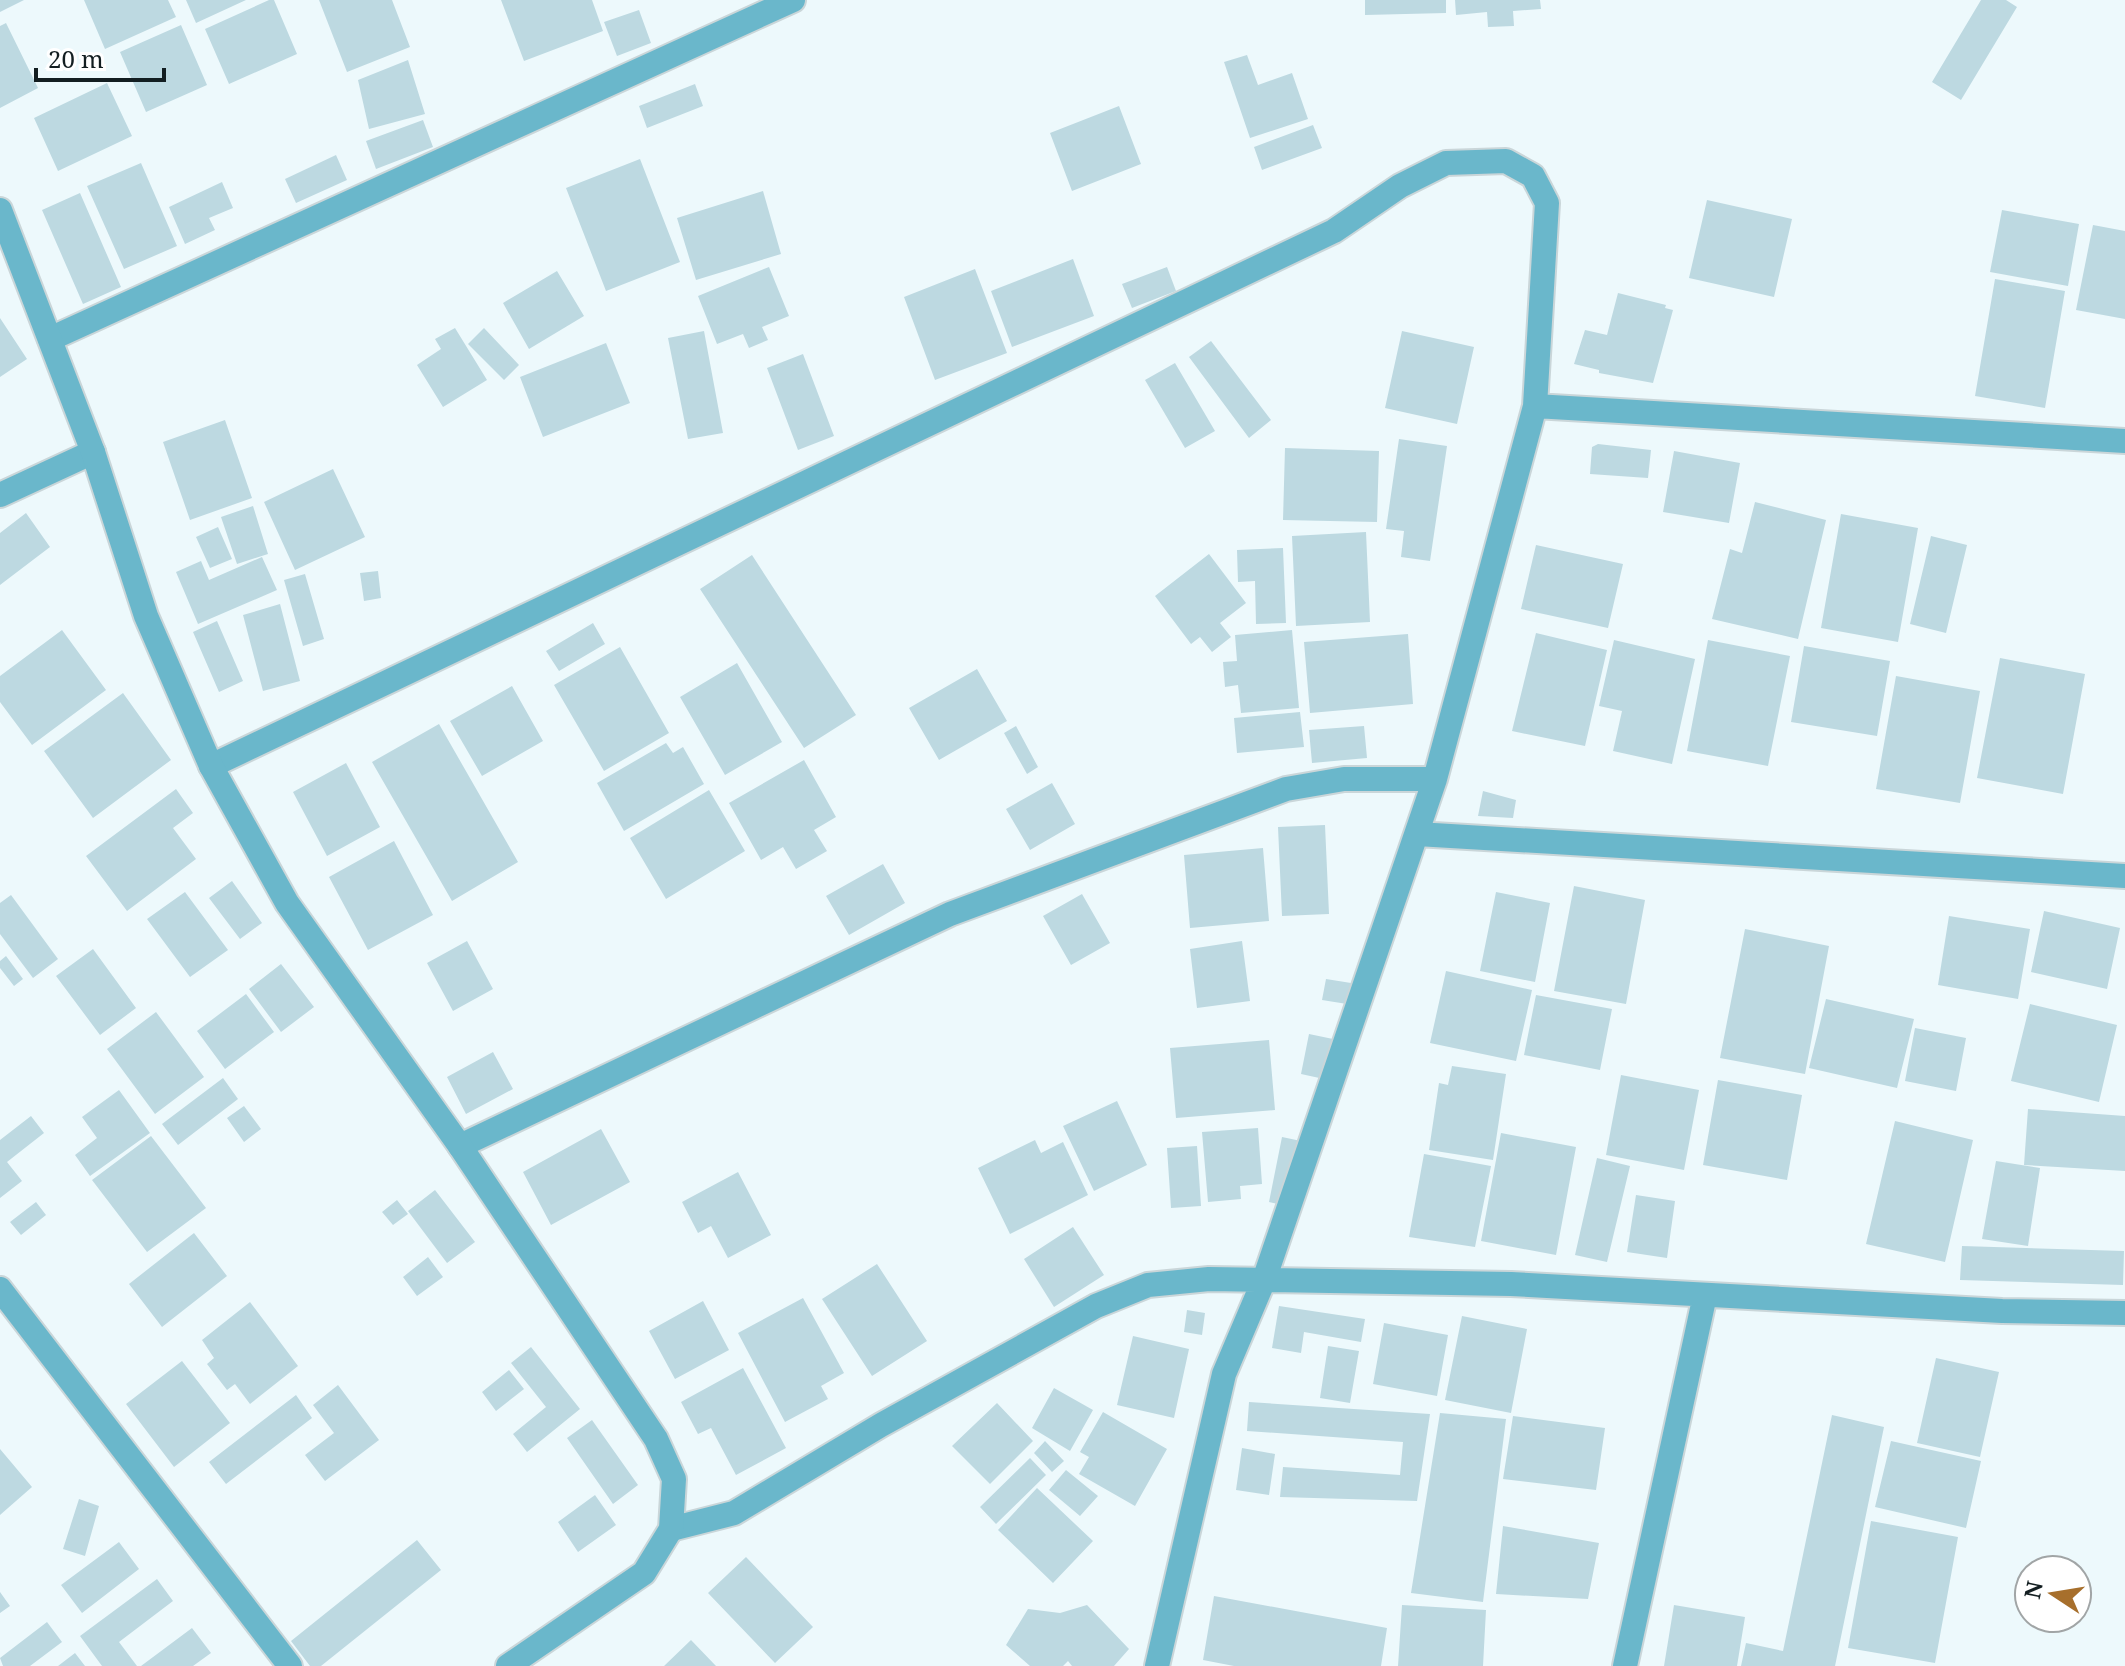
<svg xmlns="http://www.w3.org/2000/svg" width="2125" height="1666" font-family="'Noto Serif',serif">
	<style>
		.building { fill: #bdd9e1 }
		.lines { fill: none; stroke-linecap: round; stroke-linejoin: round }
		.minor-casing { stroke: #cad6d9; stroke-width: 28 }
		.tertiary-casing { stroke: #cad6d9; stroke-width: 28 }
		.minor { stroke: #6ab7cb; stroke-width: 24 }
		.tertiary { stroke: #6ab7cb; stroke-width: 24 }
	</style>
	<rect width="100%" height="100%" fill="#edf9fc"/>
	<!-- building -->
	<path class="building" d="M0 0H24L0 12Z
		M84 0H168L176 17 105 49Z
		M186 0H246L196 23Z
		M269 0H274L297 54 229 84 205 29Z
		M319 0H392L410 47 347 72Z
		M501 0H592L603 31 524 61Z
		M1365 0H1446V13L1365 15Z
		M1455 0H1540L1541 9 1513 11 1514 26 1488 27 1487 12 1456 15Z
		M1981 0H2006L2017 7 1961 100 1932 82Z
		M639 10 651 43 617 56 604 22Z
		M6 23 38 88 0 108V26Z
		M181 25 207 85 146 112 120 52Z
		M1247 55 1258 85 1292 73 1308 119 1250 138 1224 62Z
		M408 60 425 114 369 129 358 80Z
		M107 83 132 136 58 171 34 118Z
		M695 84 703 106 647 128 639 106Z
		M1119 106 1141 164 1072 191 1050 133Z
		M423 120 433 147 376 169 366 141Z
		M1313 125 1322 148 1262 170 1254 147Z
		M336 155 347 180 296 203 285 179Z
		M640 159 680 262 606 291 566 188Z
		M141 163 177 246 124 269 87 186Z
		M222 182 233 208 209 218 215 230 185 244 169 207Z
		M763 191 781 254 696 280 677 218Z
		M80 193 121 287 83 304 42 210Z
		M1707 200 1792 219 1774 297 1689 278Z
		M2002 210 2079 224 2068 286 1990 272Z
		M2093 225 2125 231V319L2076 310Z
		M1073 259 1094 316 1012 347 991 291Z
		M769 267 789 316 762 327 768 340 749 348 743 334 717 344 698 296Z
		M1167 267 1176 291 1132 308 1122 284Z
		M975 269 1007 353 935 380 904 297Z
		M557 271 584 316 529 349 503 303Z
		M1995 279 2065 291 2045 408 1975 396Z
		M1618 293 1666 305 1665 308 1673 310 1653 383 1599 373V370L1574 364 1585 330 1607 335Z
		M0 318 27 359 0 377Z
		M455 328 487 380 443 407 417 365 441 349 435 339Z
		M484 328 519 365 504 380 468 344Z
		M704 331 723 433 688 439 668 338Z
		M1402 331 1474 347 1457 424 1385 408Z
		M1211 341 1271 420 1249 438 1189 357Z
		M606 343 630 403 543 437 520 377Z
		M803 354 834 436 798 450 767 368Z
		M1175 363 1215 431 1185 448 1145 380Z
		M225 420 252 498 190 520 163 442Z
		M1399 439 1447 446 1430 561 1401 557 1404 531 1386 529Z
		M1598 444 1651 450 1648 478 1590 474 1592 447Z
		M1285 448 1379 451 1377 522 1283 520Z
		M1674 451 1740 463 1729 523 1663 512Z
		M333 469 365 537 295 570 264 502Z
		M1755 502 1826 520 1798 639 1712 619 1730 549 1742 553Z
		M253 506 268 554 237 564 221 517Z
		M26 513 50 547 0 585V533Z
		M1841 514 1918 528 1898 642 1821 628Z
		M218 527 232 559 210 568 196 537Z
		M1366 532 1370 622 1296 626 1292 536Z
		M1931 536 1967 545 1946 633 1910 624Z
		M1536 545 1623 564 1608 628 1521 609Z
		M1283 548 1286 623 1256 624 1255 581 1238 582 1237 550Z
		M1209 554 1246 603 1220 623 1231 637 1212 652 1200 637 1191 644 1155 596Z
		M752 555 856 715 804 748 700 589Z
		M262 557 277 590 198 624 176 572 201 561 209 580Z
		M378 571 381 598 364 601 360 573Z
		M305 574 324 639 303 646 284 580Z
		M280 604 300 681 263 691 243 615Z
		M217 621 243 681 219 692 193 632Z
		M593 623 605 644 559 671 546 651Z
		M62 630 106 690 32 745 0 702V676Z
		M1292 630 1299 708 1241 713 1238 685 1225 687 1223 662 1237 661 1235 635Z
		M1536 633 1607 650 1585 746 1512 731Z
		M1408 634 1413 704 1310 713 1304 642Z
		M1614 640 1695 659 1672 764 1613 751 1622 711 1599 706Z
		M1708 640 1790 656 1768 766 1687 751Z
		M1804 646 1890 661 1877 736 1791 722Z
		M620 647 669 733 604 771 554 685Z
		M2000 658 2085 674 2063 794 1977 778Z
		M737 663 782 742 725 775 680 697Z
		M977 669 1007 721 939 760 909 708Z
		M1896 676 1980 691 1960 803 1876 789Z
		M512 686 543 741 482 776 450 721Z
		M123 693 171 760 93 818 44 751Z
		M1300 712 1304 747 1237 753 1234 718Z
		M439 724 518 862 452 901 372 762Z
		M1016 726 1038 767 1027 774 1004 733Z
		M1364 726 1367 758 1312 763 1309 730Z
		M666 743 673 753 683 747 704 784 624 831 597 783Z
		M804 760 836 817 814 830 827 851 796 869 783 847 761 860 729 803Z
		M346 763 380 827 327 856 293 792Z
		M1052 783 1075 824 1030 850 1006 809Z
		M176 789 193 813 173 828 196 859 127 911 86 856Z
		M709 790 745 851 666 899 630 838Z
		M1483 791 1516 800 1513 818 1478 816Z
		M1325 825 1329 914 1282 916 1278 827Z
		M394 841 433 915 368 950 329 877Z
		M1263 848 1269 921 1190 928 1184 855Z
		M883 864 905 903 849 935 826 896Z
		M232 881 262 923 240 939 209 898Z
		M1574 886 1645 900 1626 1004 1554 991Z
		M185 892 228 950 190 977 147 919Z
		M1496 892 1550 903 1535 982 1480 971Z
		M1082 894 1110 943 1071 965 1043 916Z
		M11 895 58 959 33 978 0 934V903Z
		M2044 911 2120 928 2107 989 2031 972Z
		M1949 916 2030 929 2018 999 1938 985Z
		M1745 929 1829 946 1805 1074 1720 1058Z
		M467 941 493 989 453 1011 427 963Z
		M1242 941 1250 1001 1197 1008 1190 949Z
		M93 949 136 1008 100 1035 56 976Z
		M6 956 23 979 14 986 0 968V961Z
		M281 964 314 1007 281 1032 249 989Z
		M1446 971 1532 990 1516 1061 1430 1043Z
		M1326 979 1351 983 1347 1004 1322 1000Z
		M246 994 274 1032 225 1069 197 1031Z
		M1536 995 1612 1009 1600 1070 1524 1055Z
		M1826 999 1914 1019 1897 1088 1809 1068Z
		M2030 1004 2117 1025 2099 1102 2011 1081Z
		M156 1012 204 1077 155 1114 107 1049Z
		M1915 1028 1966 1038 1956 1091 1905 1081Z
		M1309 1034 1333 1039 1324 1079 1301 1074Z
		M1269 1040 1275 1110 1176 1118 1170 1048Z
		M493 1052 513 1089 466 1114 447 1077Z
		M1452 1066 1506 1074 1493 1160 1429 1150 1439 1083 1448 1085Z
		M1621 1075 1699 1090 1684 1170 1606 1155Z
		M223 1078 238 1099 178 1145 162 1124Z
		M1718 1080 1802 1095 1787 1180 1703 1165Z
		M119 1090 150 1133 90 1176 75 1155 97 1138 82 1117Z
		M1117 1101 1147 1165 1094 1191 1063 1126Z
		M244 1106 261 1129 244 1142 227 1118Z
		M2028 1109 2125 1116V1171L2024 1165Z
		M31 1116 44 1133 7 1162 22 1181 0 1198V1140Z
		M1895 1121 1973 1140 1945 1262 1866 1244Z
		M1258 1128 1262 1184 1240 1186 1241 1199 1208 1202 1202 1132Z
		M601 1129 630 1182 551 1225 523 1172Z
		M1501 1133 1576 1147 1556 1255 1481 1241Z
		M151 1136 206 1208 147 1252 92 1180Z
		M1282 1137 1301 1141 1287 1206 1269 1202Z
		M1035 1140 1041 1153 1063 1142 1088 1195 1010 1234 978 1168Z
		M1197 1146 1201 1206 1171 1208 1167 1148Z
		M1424 1154 1491 1166 1475 1247 1409 1237Z
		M1597 1158 1630 1166 1607 1262 1575 1255Z
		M1996 1161 2040 1168 2028 1246 1982 1239Z
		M738 1172 771 1235 728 1258 711 1226 698 1233 682 1202Z
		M435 1190 475 1242 447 1263 408 1211Z
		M1636 1195 1675 1201 1667 1258 1627 1252Z
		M397 1200 408 1214 393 1225 382 1212Z
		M36 1202 46 1215 21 1235 10 1222Z
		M1073 1227 1104 1275 1054 1307 1024 1259Z
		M194 1233 227 1276 162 1327 129 1284Z
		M1962 1246 2124 1251 2123 1285 1960 1280Z
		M428 1257 443 1277 417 1296 403 1277Z
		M877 1264 927 1341 872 1376 822 1299Z
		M803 1298 844 1373 821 1386 828 1399 785 1422 738 1333Z
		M703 1301 729 1350 675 1379 649 1331Z
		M250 1302 298 1366 250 1404 235 1384 227 1390 207 1364 214 1358 202 1340Z
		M1279 1306 1365 1319 1361 1342 1304 1332 1301 1353 1272 1348Z
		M1187 1310 1205 1313 1202 1335 1184 1332Z
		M1462 1316 1527 1329 1511 1413 1445 1400Z
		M1384 1323 1448 1335 1437 1396 1373 1384Z
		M1133 1336 1189 1349 1174 1418 1117 1405Z
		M1328 1346 1359 1351 1350 1403 1320 1398Z
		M531 1347 580 1409 527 1452 513 1434 546 1407 511 1363Z
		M1936 1358 1999 1372 1980 1457 1917 1443Z
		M182 1361 230 1423 174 1467 126 1404Z
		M743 1368 786 1448 736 1475 711 1428 698 1434 681 1402Z
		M509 1370 524 1389 496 1411 482 1392Z
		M338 1385 379 1440 325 1481 305 1455 334 1433 313 1405Z
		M1054 1388 1093 1410 1070 1451 1032 1428Z
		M296 1395 312 1418 226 1484 209 1462Z
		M1249 1402 1430 1414 1417 1501 1280 1497 1283 1467 1400 1475 1403 1442 1247 1431Z
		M997 1403 1033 1441 990 1484 952 1446Z
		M1103 1412 1167 1449 1135 1506 1079 1474 1089 1457 1080 1452Z
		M1440 1413 1506 1419 1483 1602 1411 1593Z
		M1832 1415 1884 1427 1835 1666H1741L1746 1643 1783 1651Z
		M1513 1416 1605 1428 1596 1490 1503 1479Z
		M592 1420 638 1485 613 1504 567 1438Z
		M1045 1441 1064 1461 1052 1472 1034 1453Z
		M1891 1441 1981 1461 1966 1528 1875 1507Z
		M1242 1448 1275 1454 1269 1495 1236 1490Z
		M0 1449 32 1487 0 1515Z
		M1030 1458 1046 1475 996 1524 980 1507Z
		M1066 1470 1098 1496 1080 1516 1049 1490Z
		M1037 1488 1093 1541 1053 1583 998 1530Z
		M595 1495 616 1525 578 1552 558 1522Z
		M79 1499 99 1506 85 1556 63 1549Z
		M1871 1521 1958 1537 1935 1663 1848 1648Z
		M1503 1526 1599 1543 1588 1599 1496 1594Z
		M417 1540 441 1570 321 1666H310L291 1641Z
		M119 1542 139 1569 82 1613 61 1585Z
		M746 1557 813 1627 775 1663 708 1593Z
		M157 1579 173 1601 119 1642 137 1666H102L80 1636Z
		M0 1592 10 1606 0 1613Z
		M1214 1596 1387 1628 1381 1666H1234L1203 1660Z
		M1087 1605 1129 1649 1114 1666H1072L1068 1661 1063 1666H1030L1006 1645 1028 1609 1060 1613Z
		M1402 1605 1486 1610 1483 1666H1398Z
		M1674 1605 1745 1617 1737 1666H1664Z
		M47 1622 62 1642 30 1666H3L0 1658Z
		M192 1628 211 1653 193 1666H141Z
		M691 1640 716 1666H664Z
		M75 1653 85 1666H58Z"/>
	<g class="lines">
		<defs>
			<path id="minor" d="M50 339 793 0
				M1535 406 2125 441
				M0 495 93 452
				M211 766 1334 231 1400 186 1446 163 1506 161 1533 176 1547 203 1535 406 1435 779 1264 1280 1224 1374 1157 1666
				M1417 834 2125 876
				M460 1146 950 914 1286 789 1344 779H1435
				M0 1289 290 1666
				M671 1529 734 1513 881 1425 1096 1306 1148 1285 1209 1279 1511 1284 2002 1311 2125 1313
				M1625 1666 1705 1295"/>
			<path id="tertiary" d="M0 210 93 452 146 616 211 766 287 903 460 1146 656 1439 674 1479 671 1529 644 1573 508 1666"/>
		</defs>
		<!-- minor casing -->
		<use href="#minor" class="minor-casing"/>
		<!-- tertiary casing -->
		<use href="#tertiary" class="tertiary-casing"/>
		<!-- minor -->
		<use href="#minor" class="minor"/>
		<!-- tertiary -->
		<use href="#tertiary" class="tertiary"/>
	</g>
	<!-- north arrow -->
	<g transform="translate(2053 1594) rotate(282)"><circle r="38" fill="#ffffff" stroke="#a1a5a6" stroke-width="2"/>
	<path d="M0-6L14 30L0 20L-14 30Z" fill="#a76f2c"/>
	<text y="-12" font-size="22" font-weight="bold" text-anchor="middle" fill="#131e21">N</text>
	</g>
	<!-- scale -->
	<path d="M36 68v12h128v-12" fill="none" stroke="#131e21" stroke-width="4"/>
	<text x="48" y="68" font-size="24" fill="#131e21" stroke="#ffffff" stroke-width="6" paint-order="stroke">20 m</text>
</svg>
